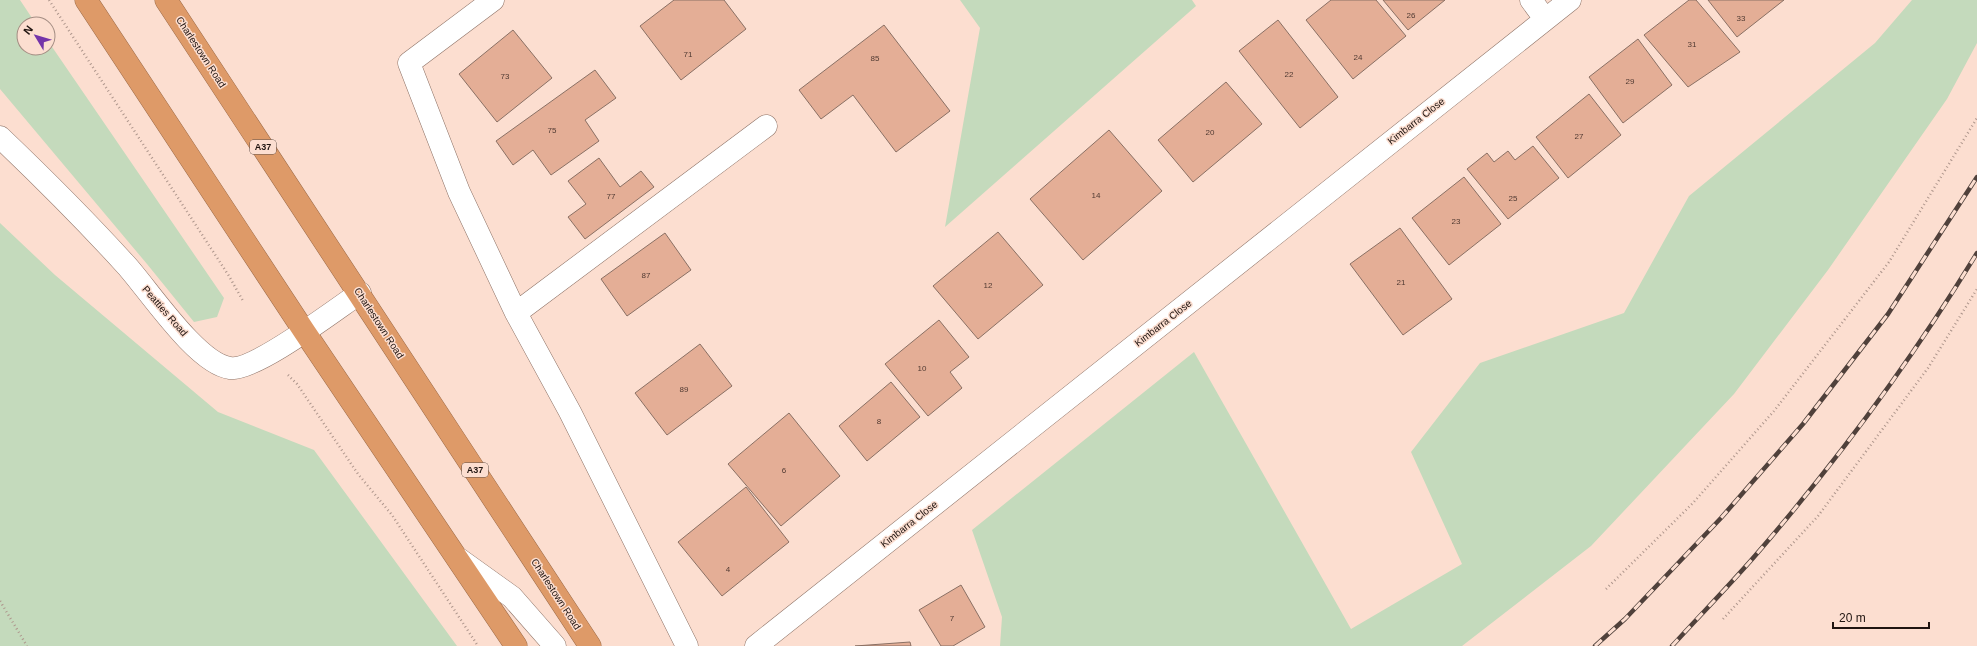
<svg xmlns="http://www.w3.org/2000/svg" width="1977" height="646" font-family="Arial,sans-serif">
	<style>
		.green { fill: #c4dabc }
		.building { fill: #e4ae96; stroke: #8a7064 }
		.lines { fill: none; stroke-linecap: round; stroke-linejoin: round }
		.minor-casing { stroke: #8d7266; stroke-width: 23 }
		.highway-casing { stroke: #9b6b49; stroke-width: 23 }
		.path { stroke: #ae968c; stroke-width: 2.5; stroke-dasharray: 1 3; stroke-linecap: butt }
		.minor { stroke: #fff; stroke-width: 22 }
		.highway { stroke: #de9a68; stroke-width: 22 }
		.rail-casing { stroke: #50413b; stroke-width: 4.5 }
		.rail { stroke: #fcded0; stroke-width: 3; stroke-dasharray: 9; stroke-linecap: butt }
		.labels { text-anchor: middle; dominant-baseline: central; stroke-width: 3; stroke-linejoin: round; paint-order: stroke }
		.number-label { font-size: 8px; fill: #503a32 }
		.shield { fill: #fcded0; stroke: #61514a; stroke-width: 1 }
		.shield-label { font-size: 9px; font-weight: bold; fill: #1f1410 }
		.street-label { font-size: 10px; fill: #1f1410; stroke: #fcded0 }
	</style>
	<rect width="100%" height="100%" fill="#fcded0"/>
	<!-- green -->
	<path class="green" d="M0 0H20L36 24H24V48H48V41L224 298 217 317 194 322 147 264 0 89Z
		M960 0H1192L1196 6 945 227 980 28Z
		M1912 0H1977V43L1947 99 1828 270 1734 394 1591 546 1462 646H1000L1002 617 972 530 1194 352 1351 629 1462 564 1411 452 1480 363 1624 313 1689 196 1875 43Z
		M0 223 55 275 218 412 314 450 457 646H0Z"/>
	<!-- building -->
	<path class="building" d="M674 0H724L746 29 681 80 640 26Z
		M1331 0H1376L1406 36 1353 79 1306 20Z
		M1383 0H1445L1408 30Z
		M1689 0H1696L1740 52 1688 87 1644 35Z
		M1708 0H1784L1737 37Z
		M1278 20 1338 97 1300 128 1239 51Z
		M884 25 950 111 896 152 853 95 821 119 799 90Z
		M513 30 552 78 497 122 459 74Z
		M1638 39 1672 85 1623 123 1589 77Z
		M595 70 616 98 585 120 599 141 551 175 533 150 513 165 496 141Z
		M1226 82 1262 124 1193 182 1158 140Z
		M1589 94 1621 135 1568 178 1536 137Z
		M1109 130 1162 191 1083 260 1030 199Z
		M1533 146 1559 178 1508 219 1467 169 1487 153 1494 162 1508 151 1515 160Z
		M599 158 620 187 641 171 654 187 585 239 568 217 586 204 568 181Z
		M1464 177 1501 224 1449 265 1412 218Z
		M1400 228 1452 299 1403 335 1350 264Z
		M998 232 1043 285 978 339 933 286Z
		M665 233 691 270 627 316 601 279Z
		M939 320 969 357 950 372 962 388 928 416 885 364Z
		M700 344 732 386 667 435 635 393Z
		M891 382 920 417 867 461 839 426Z
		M789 413 840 476 781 526 728 464Z
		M746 487 789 542 722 596 678 542Z
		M961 585 985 627 953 646H941L919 610Z
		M910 642 911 646H855Z"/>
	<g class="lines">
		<defs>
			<path id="minor" d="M493 0 409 63 459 192 516 313 570 412 687 646
				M1531 0 1545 19
				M0 137C43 178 86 221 126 265 148 289 197 364 230 368 254 372 336 309 360 293
				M516 313 766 126
				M459 559 512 597 555 646
				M756 646 1570 0"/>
			<path id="highway" d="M86 0 304 331 516 646
				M166 0 590 646"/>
		</defs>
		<!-- minor casing -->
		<use href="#minor" class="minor-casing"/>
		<!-- highway casing -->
		<use href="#highway" class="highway-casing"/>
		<!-- path -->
		<path class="path" d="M49 0 229 276 243 301
			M288 375 297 384 358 474 392 515 478 646
			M1606 589 1693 503 1774 411 1889 262 1977 118
			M0 601 27 646
			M1723 619 1818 516 1928 368 1977 289"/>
		<!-- minor -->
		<use href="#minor" class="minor"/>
		<!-- highway -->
		<use href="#highway" class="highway"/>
		<defs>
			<path id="rail" d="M1595 646 1625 619 1721 518 1803 424 1888 314 1977 177
				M1672 646C1701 614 1732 583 1760 550 1840 457 1913 358 1977 253"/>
		</defs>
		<!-- rail casing -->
		<use href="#rail" class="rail-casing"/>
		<!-- rail -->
		<use href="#rail" class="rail"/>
	</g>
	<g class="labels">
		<!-- number labels -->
		<g class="number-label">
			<text x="1411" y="15">26</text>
			<text x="1741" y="18">33</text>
			<text x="1692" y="44">31</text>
			<text x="688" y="54">71</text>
			<text x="1358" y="57">24</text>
			<text x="875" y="58">85</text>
			<text x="1289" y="74">22</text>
			<text x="505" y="76">73</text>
			<text x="1630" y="81">29</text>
			<text x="552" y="130">75</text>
			<text x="1210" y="132">20</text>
			<text x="1579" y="136">27</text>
			<text x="1096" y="195">14</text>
			<text x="611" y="196">77</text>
			<text x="1513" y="198">25</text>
			<text x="1456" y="221">23</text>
			<text x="646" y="275">87</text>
			<text x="1401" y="282">21</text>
			<text x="988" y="285">12</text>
			<text x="922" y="368">10</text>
			<text x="684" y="389">89</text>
			<text x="879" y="421">8</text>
			<text x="784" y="470">6</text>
			<text x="728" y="569">4</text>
			<text x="952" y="618">7</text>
		</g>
		<!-- shield labels -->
		<g class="shield">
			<rect x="250" y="140" width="26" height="14" rx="3"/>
			<rect x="462" y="463" width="26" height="14" rx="3"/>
		</g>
		<g class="shield-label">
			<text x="263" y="147">A37</text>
			<text x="475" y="470">A37</text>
		</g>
		<!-- street labels -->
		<g class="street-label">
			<text transform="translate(201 52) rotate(57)">Charlestown Road</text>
			<text transform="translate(1416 121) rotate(-38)">Kimbarra Close</text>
			<text transform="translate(165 311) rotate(49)">Peatties Road</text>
			<text transform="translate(379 323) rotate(57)">Charlestown Road</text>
			<text transform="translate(1163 323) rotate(-38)">Kimbarra Close</text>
			<text transform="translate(909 524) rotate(-38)">Kimbarra Close</text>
			<text transform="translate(556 594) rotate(57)">Charlestown Road</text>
		</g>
	</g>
	<!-- north arrow -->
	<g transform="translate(36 36) rotate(308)"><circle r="19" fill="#fcded0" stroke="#a48d83"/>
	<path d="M0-3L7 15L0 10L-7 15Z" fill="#7434a9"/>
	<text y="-6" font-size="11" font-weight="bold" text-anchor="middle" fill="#1f1410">N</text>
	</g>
	<!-- scale -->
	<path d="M1833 622v6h96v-6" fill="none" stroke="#1f1410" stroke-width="2"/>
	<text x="1839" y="622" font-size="12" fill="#1f1410" stroke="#fcded0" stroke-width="3" paint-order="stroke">20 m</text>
</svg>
